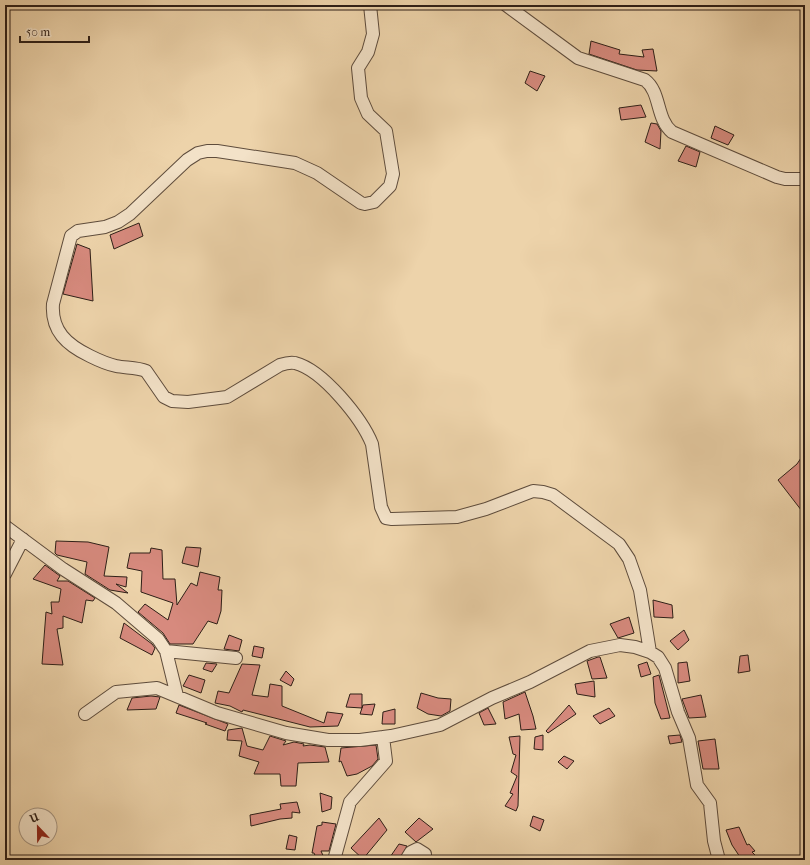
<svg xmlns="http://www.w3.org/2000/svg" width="810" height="865" font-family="'IM FELL French Canon',serif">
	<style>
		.building { fill: #d78a7e; stroke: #2e1f17 }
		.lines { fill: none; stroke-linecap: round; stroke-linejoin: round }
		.minor-casing { stroke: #5e4c3c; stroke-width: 14 }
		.minor { stroke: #f3e2c8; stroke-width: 12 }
	</style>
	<rect width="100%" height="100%" fill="#edd3aa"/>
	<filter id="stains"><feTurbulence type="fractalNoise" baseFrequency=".005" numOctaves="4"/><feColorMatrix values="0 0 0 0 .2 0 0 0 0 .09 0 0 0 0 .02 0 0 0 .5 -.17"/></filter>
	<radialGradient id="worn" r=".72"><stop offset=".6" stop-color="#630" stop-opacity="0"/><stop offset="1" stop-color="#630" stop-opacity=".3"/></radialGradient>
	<!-- building -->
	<path class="building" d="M591 41 620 50 619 54 644 57 642 50 653 49 657 71 637 70 589 54Z
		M530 71 545 76 537 91 525 83Z
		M641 105 646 117 621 120 619 108Z
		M651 123 657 124 661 131 660 149 645 142Z
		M715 126 734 135 728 145 711 138Z
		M686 146 700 152 696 167 678 161Z
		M139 223 143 236 114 249 110 235Z
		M77 244 90 249 93 301 63 294Z
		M805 452V515L778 480 797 464Z
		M56 541 88 542 109 547 104 576 127 577 126 587 116 584 128 593 110 590 85 574 87 562 57 555 55 553Z
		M186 547 201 548 198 567 182 563Z
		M151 548 162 550 163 579H175L177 605 191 583 197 586 200 572 220 577 218 590H222L221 611 217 624 208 621 193 644H170L163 633 138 612 145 604 168 620 173 603 141 592 142 571 127 568 130 553H150Z
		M45 565 60 576 57 581H68L95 598 93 601 86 600 82 623 63 616V628L57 629 63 665 42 664 46 612 52 614 51 602H59L61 589 33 579Z
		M653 600 672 605 673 618 654 617Z
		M629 617 634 633 618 638 610 624Z
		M124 623 152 644 155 648 152 655 120 638Z
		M684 630 689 640 678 650 670 641Z
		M229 635 242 640 239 651 224 649Z
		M254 646 264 648 262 658 252 656Z
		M748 655 750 671 738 673 740 656Z
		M598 657H600L607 678 592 679 587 661Z
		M647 662 651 674 641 677 638 665Z
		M687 662 690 681 678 683V663Z
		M206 663 217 664 212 672 203 669Z
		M242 664 260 665 252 695 268 697 270 684 282 686V706L324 723 327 712 343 714 338 726 310 727 243 710 242 712 230 706 215 703 218 691 229 693Z
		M286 671 294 679 291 686 280 680Z
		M189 675 205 680 201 693 183 686Z
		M659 675 670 718 661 719 655 703 653 677Z
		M594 681 595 697 577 694 575 684Z
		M525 692 533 716 536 729 521 730 519 714 505 719 503 702Z
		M421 693 438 698 451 699 450 711 441 716 428 714 417 708Z
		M350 694H362V708L346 707Z
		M701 695 706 717 689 718 682 699Z
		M151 696 160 697 156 709 127 710 132 698Z
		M375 704 372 715 360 714 363 705Z
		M179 705 228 724 225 731 205 724 207 723 176 713Z
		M569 705 576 714 548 733 546 731Z
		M488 708 496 724 484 725 479 713Z
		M609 708 615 716 600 724 593 716Z
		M395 709V724H382L383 712Z
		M242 728 247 746 263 750 270 736 286 741 283 745 294 742 304 744 303 746 310 745 325 747 329 762 298 763 296 786H281L280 774H254L259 762 239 756 242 741 227 740 228 730Z
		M543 735V750L534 749 535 737Z
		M680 735 682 742 670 744 668 736Z
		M520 736 518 806 516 811 505 806 513 794 510 793 517 776 511 772 516 755 513 754 509 737Z
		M715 739 719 769H703L698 741Z
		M376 745 378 759 372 766 357 774 347 776 341 761 339 762 341 748Z
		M564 756 574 761 567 769 558 762Z
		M320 793 332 797 331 809 322 812Z
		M297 802 300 813 292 812V818L280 819 251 826 250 815 281 809 280 804Z
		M533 816 544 820 540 831 530 826Z
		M379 818 387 830 363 859 351 848Z
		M419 818 433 829 416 842 405 832Z
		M322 822 336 824 329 851H321L325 860H317L314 853H312L317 826 322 825Z
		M739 827 747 845 749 844 755 851 752 852 760 860H742L732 845 726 830Z
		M289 835 297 837 295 850 286 849Z
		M399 844 407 846 399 860H388Z"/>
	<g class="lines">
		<defs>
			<path id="minor" d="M370 5 373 34 368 52 358 68 361 98 368 114 386 131 393 174 390 186 374 202 365 204 361 203 317 173 295 163 217 151H207L198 153 187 160 130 214 118 222 105 227 78 231 71 236 53 304C51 331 67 345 90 356 98 360 107 364 116 366 126 368 137 367 146 371L164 397 172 401 188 402 227 397 280 365C286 363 290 362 295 363 323 370 362 419 372 444L381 507 386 518 392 519 457 517 486 509 533 491 543 492 553 495 619 544 629 559 640 590 650 652
				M506 5 578 58 645 80C661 92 656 119 672 132L777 177 785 179H805
				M5 526 63 569 116 603 158 639 166 651 177 696
				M5 574 23 539
				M166 651 236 658
				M85 714 116 692 157 688 217 713 286 733 328 740H360L391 736 440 725 492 698 530 682 590 651 620 645 635 647 650 652 658 657 665 668 678 712 689 738 697 785 710 803 714 841 719 860
				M334 860 350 802 386 761 383 737
				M406 860 411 852 417 849 425 854V860"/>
		</defs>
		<!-- minor casing -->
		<use href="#minor" class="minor-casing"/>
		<!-- minor -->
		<use href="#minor" class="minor"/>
	</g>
	<!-- margin -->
	<rect width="810" height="865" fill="none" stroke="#edd3aa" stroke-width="20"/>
	<rect x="6" y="6" width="798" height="853" fill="none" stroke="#2e1f17" stroke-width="2"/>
	<rect x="10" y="10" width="790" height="845" fill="none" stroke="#2e1f17"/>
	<!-- north arrow -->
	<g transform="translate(38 827) rotate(338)"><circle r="19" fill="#f3e2c8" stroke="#a49481"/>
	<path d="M0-3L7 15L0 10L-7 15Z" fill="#8f2418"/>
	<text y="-6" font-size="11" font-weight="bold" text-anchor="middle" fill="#2e1f17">U</text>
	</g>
	<!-- scale -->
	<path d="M20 36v6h69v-6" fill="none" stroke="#2e1f17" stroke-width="2"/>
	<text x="26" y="36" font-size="12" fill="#2e1f17" stroke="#f3e2c8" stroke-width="3" paint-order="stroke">50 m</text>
	<rect width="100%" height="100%" filter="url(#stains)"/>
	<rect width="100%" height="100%" fill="url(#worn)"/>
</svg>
